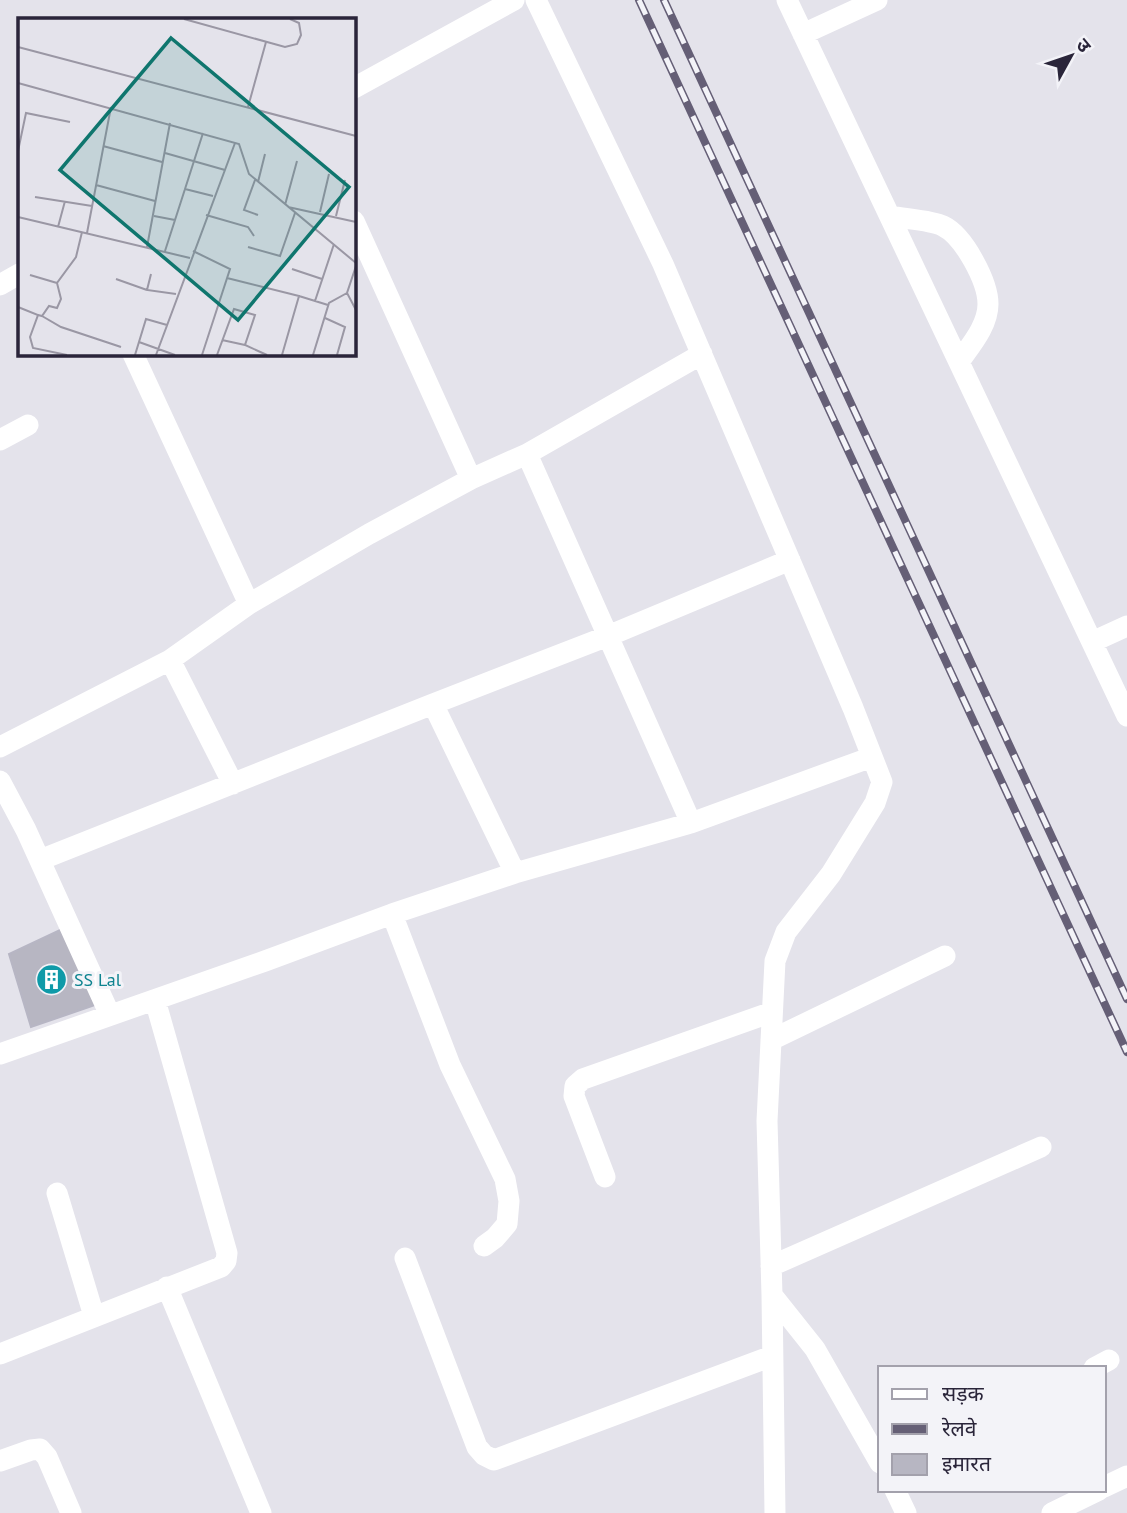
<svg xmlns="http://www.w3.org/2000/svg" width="1127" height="1513" font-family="'PT Sans','Noto Sans Devanagari',sans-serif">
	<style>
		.building { fill: #b7b6c2; stroke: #b7b6c4; stroke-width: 2 }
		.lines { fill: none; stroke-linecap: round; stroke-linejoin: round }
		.minor { stroke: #fff; stroke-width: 21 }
		.rail-casing { stroke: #655f76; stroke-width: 8 }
		.rail { stroke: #f3f3f8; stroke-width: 5; stroke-dasharray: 16; stroke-linecap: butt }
		.labels { text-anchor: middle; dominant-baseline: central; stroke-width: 6; stroke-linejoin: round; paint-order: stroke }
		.culture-label { font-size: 18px; fill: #0d838f; stroke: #f3f3f8; text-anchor: start }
		.inset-road { fill: none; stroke: #9a97a4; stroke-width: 2 }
		.view { fill: #0f766e; fill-opacity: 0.15; stroke: #0f766e; stroke-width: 3.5 }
		.inset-edge { fill: none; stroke: #2a253a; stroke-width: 3.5 }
	</style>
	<rect width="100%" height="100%" fill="#e4e3eb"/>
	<!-- building -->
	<path class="building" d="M62 929 98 1004 31 1027 9 954Z"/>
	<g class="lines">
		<!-- minor -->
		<path class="minor" d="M536 0 663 264 853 708 882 782 875 803 831 874 786 932 775 961 767 1121 772 1295 775 1513
			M787 0 1127 716
			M803 34 877 0
			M354 88 514 0
			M890 216C904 219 931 220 943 226 964 236 988 282 988 304 988 326 970 346 959 362
			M354 221 471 479
			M0 285 19 274
			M133 354 249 604
			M0 440 28 425
			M527 454 691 823
			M1092 642 1127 626
			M170 660 233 784
			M0 747 170 660 249 604 369 534 471 479 527 454 702 354
			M0 781 26 830 110 1015
			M40 860 433 704
			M515 873 433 704 608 636 790 560
			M392 914 450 1065 505 1179 509 1201 507 1224 495 1238 484 1246
			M771 1040 945 956
			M0 1054 265 961 392 914 515 873 691 823 872 757
			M605 1177 574 1096 575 1086 583 1079 772 1012
			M57 1193 94 1316
			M405 1258 477 1447 484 1455 494 1460 772 1356
			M771 1266 1041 1147
			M167 1287 261 1513
			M772 1295 815 1349 880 1463
			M0 1354 221 1267 226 1261 227 1253 155 1000
			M1094 1368 1109 1360
			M0 1461 31 1450 40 1449 47 1457 71 1513
			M1104 1487 1127 1476
			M895 1490 906 1513
			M1052 1513 1099 1490"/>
		<defs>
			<path id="rail" d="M639 0 1127 1052
				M664 0 1127 999"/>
		</defs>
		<!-- rail casing -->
		<use href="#rail" class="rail-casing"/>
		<!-- rail -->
		<use href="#rail" class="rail"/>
	</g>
	<!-- icons -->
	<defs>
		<symbol id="building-disc" viewBox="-11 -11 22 22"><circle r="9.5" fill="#0f9aa8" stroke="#f3f3f8"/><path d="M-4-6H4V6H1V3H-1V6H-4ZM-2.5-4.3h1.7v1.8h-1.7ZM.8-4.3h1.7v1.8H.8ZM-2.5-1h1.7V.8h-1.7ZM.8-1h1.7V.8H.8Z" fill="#fff"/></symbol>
	</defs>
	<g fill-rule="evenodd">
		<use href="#building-disc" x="34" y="962" width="35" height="35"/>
	</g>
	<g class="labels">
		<!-- culture labels -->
		<g class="culture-label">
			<text x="74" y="979">SS Lal</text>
		</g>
	</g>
	<!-- overview -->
	<g transform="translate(18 18)">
		<rect width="338" height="338" fill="#e4e3eb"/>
		<path class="inset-road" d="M166 1 267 29 279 26 283 17 281 5 272 1M0 29 338 118M0 65 221 126 231 156 338 245M230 89 248 24M185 115 167 171 195 178M85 128 144 144M0 133 8 95 52 104M147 135 207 152M237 162 226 192 240 197M240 164 247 136M78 167 137 183M17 179 74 188M267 187 279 143M270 189 338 204M302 194 311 156M188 197 230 209 236 218M136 198 157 202M318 198 327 162M0 199 172 240M40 209 47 183M69 215 93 89M129 229 152 105M230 229 262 238 277 195M147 233 167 171M175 233 212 251 184 337M338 248 329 275 338 292M274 251 304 261M133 256 129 272 158 276M12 257 39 265M209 260 281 278 264 337M98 261 129 272M281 278 310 287M297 283 316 226M0 289 20 297 12 319 15 330 49 337M20 297 24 298 31 288 39 290 43 281 39 265 58 239 64 214M24 298 43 309 103 329M307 300 327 309 319 337M204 322 227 327M121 324 157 337M117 337 128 301 149 307M138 337 217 125M199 337 216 291 237 297 227 327 249 337M295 337 311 285 329 275"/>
		<path class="view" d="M153 20 331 169 220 302 42 152Z"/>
		<rect width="338" height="338" class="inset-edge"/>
	</g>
	<!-- legend -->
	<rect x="878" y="1366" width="228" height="126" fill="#f3f3f8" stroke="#a3a1ac" stroke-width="2"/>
	<rect x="892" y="1389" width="35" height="10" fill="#ffffff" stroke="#a3a1ac" stroke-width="2"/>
	<text x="942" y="1401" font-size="21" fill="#2a253a">सड़क</text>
	<rect x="892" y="1424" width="35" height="10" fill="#655f76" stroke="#a3a1ac" stroke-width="2"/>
	<text x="942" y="1436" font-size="21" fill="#2a253a">रेलवे</text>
	<rect x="892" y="1454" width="35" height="21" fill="#b7b6c2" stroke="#a3a1ac" stroke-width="2"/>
	<text x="942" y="1471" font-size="21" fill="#2a253a">इमारत</text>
	<!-- north arrow -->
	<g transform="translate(1071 56) rotate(50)" stroke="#f3f3f8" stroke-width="5" paint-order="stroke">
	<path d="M0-5L12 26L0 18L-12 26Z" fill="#2a253a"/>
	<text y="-10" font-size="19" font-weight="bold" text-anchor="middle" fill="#2a253a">उ</text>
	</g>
</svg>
